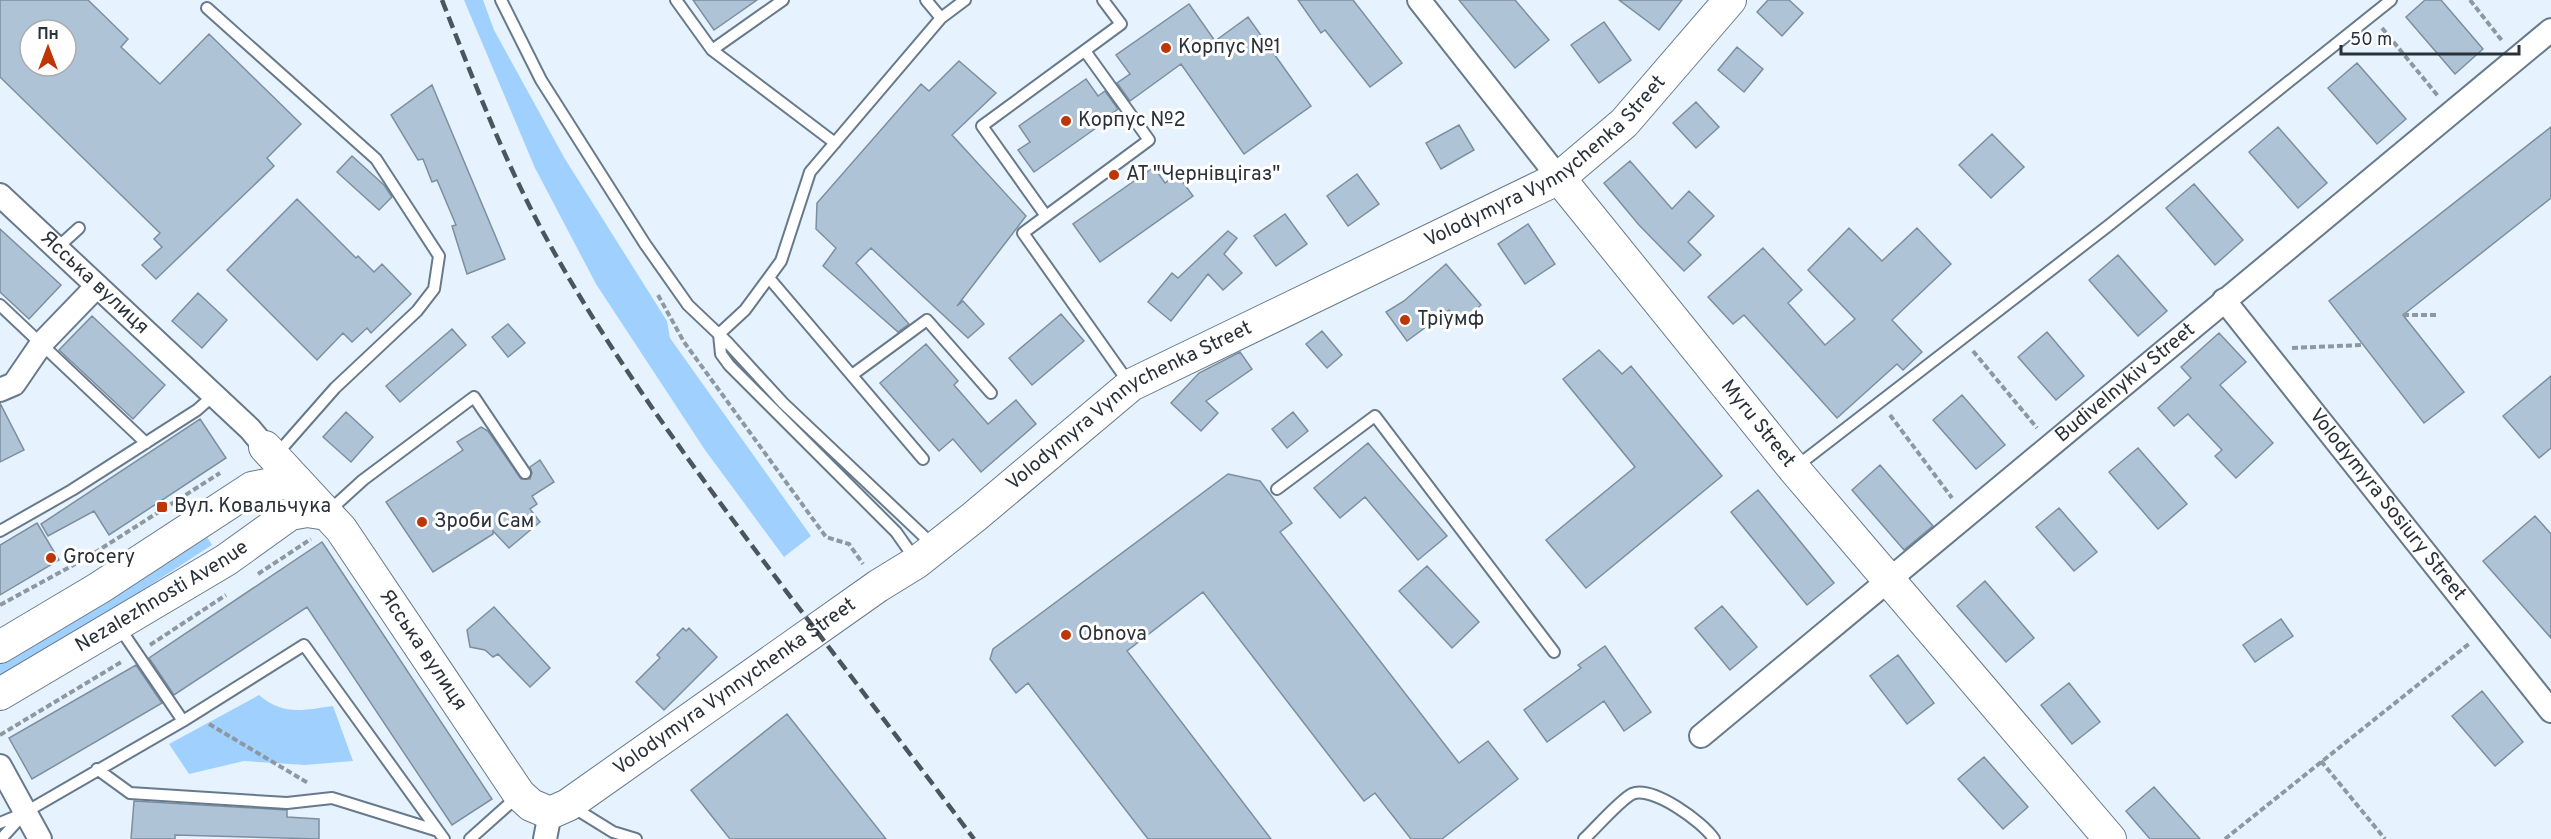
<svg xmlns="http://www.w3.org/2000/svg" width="2551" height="839" font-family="Overpass,sans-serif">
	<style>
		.grass { fill: #a0d1fe }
		.building { fill: #afc3d6; stroke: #7c8fa1; stroke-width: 1.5; fill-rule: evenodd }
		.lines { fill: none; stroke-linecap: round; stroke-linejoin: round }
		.lane-casing { stroke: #677a8c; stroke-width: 14 }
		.street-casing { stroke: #677a8c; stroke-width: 26 }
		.secondary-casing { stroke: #677a8c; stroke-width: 34 }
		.path { stroke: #8d98a1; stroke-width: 4; stroke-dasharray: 6 3; stroke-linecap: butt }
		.lane { stroke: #fff; stroke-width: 10 }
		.street { stroke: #fff; stroke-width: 22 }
		.secondary { stroke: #fff; stroke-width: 32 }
		.rail { stroke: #4c555d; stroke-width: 4.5; stroke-dasharray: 12 6; stroke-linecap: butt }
		.poi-dot { fill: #be3506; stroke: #fefefe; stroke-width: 2 }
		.labels { text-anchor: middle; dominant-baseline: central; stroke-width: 6; stroke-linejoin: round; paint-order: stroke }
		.poi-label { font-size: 20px; fill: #293139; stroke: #fefefe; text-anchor: start }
		.street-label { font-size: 20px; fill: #293139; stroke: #fefefe }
	</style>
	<rect width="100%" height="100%" fill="#e6f3fe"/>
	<!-- grass -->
	<path class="grass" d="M464 0H483L494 30 565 159 667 321 670 338 811 536 784 557 705 450 596 284 535 168Z
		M207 537 212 545 109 612 0 675V664L103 604Z
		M259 695C283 716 303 710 333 706L353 761 305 765 244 761 189 774 169 744Z"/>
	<!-- building -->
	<path class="building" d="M0 0H88L128 39 121 47 160 84 209 34 301 124 267 158 274 166 156 279 142 265 162 247 154 239 160 233 0 77ZM30 30H66V66H30Z
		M693 0H757L714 30Z
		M1298 0H1353L1402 63 1370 87 1325 30 1321 33Z
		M1459 0H1515L1549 40 1515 68Z
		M1619 0H1682L1659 30Z
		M1768 0H1789L1803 13 1782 36 1757 12Z
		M2425 0H2441L2483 49 2455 74 2406 17Z
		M1189 4 1215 41 1248 17 1311 106 1244 154 1181 64 1130 101 1117 83 1130 74 1116 55Z
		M1604 22 1631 60 1599 83 1571 45Z
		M1737 47 1763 69 1744 92 1718 70Z
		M959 61 996 93 952 135 1026 216 957 306 963 301 984 324 968 338 871 248 856 263 909 324 898 332 823 266 836 248 816 229 817 203 921 84 929 91Z
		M2357 63 2406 119 2377 144 2328 88Z
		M1086 79 1098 96 1105 91 1118 109 1111 114 1113 116 1034 172 1018 150 1030 142 1019 126Z
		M432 85 505 259 467 274 452 226 456 225 437 180 432 182 423 159 418 160 391 115Z
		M1696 102 1719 127 1696 148 1673 123Z
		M1459 125 1474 150 1441 169 1426 143Z
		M2278 127 2327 183 2298 208 2249 152Z
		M2551 127V198L2403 315 2464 392 2424 423 2329 301Z
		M1992 134 2024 167 1991 198 1959 165Z
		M352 156 384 185 392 197 379 210 337 172Z
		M1630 161 1672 209 1689 191 1714 216 1688 242 1701 255 1684 271 1639 225 1604 183Z
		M1154 167 1165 183 1177 174 1193 196 1100 262 1073 224Z
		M1357 174 1379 204 1348 226 1327 196Z
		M2194 184 2243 240 2215 265 2166 208Z
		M297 199 356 258 358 256 374 272 382 264 411 294 371 333 367 328 352 342 343 333 317 360 227 270Z
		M1285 214 1307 244 1276 266 1254 236Z
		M1528 224 1555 264 1525 284 1498 244Z
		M1849 228 1882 261 1917 228 1951 264 1892 320 1922 352 1903 370 1897 364 1837 418 1744 315 1733 324 1708 297 1763 248 1802 290 1788 303 1825 345 1855 319 1808 270Z
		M0 229 61 285 29 319 0 292Z
		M1228 231 1237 238 1224 254 1242 273 1223 290 1208 274 1171 321 1148 302 1172 273 1178 278Z
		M2118 255 2167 311 2138 336 2089 280Z
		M1446 264 1481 305 1460 323 1449 310 1407 341 1386 312 1404 301Z
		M198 293 227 320 202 348 172 321Z
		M1061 314 1084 341 1032 385 1009 358Z
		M92 316 165 385 133 419 59 350Z
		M508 324 525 343 508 357 492 337Z
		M452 329 466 345 400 402 386 386Z
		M1322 331 1342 355 1327 368 1306 344Z
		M2047 332 2084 376 2056 400 2018 357Z
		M2219 333 2246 362 2220 385 2273 443 2236 478 2215 456 2222 450 2188 414 2174 426 2158 408 2191 378 2181 367Z
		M926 344 958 381 954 385 988 424 1016 400 1036 424 981 472 953 439 939 451 880 383Z
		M1599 350 1622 374 1631 366 1722 476 1586 588 1546 540 1635 467 1563 379Z
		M1240 352 1252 369 1206 401 1218 413 1201 431 1171 403 1199 373Z
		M2551 376V448L2539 458 2503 416Z
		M1962 395 2005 445 1976 469 1933 420Z
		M0 403 24 450 0 462Z
		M346 412 373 437 351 462 323 437Z
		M1293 412 1308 431 1287 448 1272 429Z
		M200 419 226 458 109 535 94 511 48 536 41 524Z
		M481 427 488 431 521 479H530L532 473 530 467 540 460 554 482 532 496 537 504 530 509 540 522 509 548 493 531V534L433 572 386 502 463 450 457 442Z
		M1368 443 1447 536 1418 560 1365 497 1340 518 1314 488Z
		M2138 448 2187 504 2158 529 2109 472Z
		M1880 465 1933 526 1904 550 1852 490Z
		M1228 474 1260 481 1292 523 1280 532 1459 763 1488 741 1518 779 1442 839H1411L1375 793 1364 801 1203 592 1127 651 1271 839H1148L1028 683 1016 693 990 659 993 649Z
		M1758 490 1834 583 1807 605 1731 512Z
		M2059 508 2097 552 2074 571 2036 527Z
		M2535 516 2551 534V638L2483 561Z
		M37 523 59 560 0 595V545Z
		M322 542 492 799 452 825 307 607 174 695 149 658Z
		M1427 566 1479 622 1452 648 1399 591Z
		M1985 581 2034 638 2006 662 1957 606Z
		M1722 606 1757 647 1730 670 1695 628Z
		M494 607 550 668 530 687 498 654 493 657 485 650 470 647 467 630Z
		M2281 619 2293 636 2255 662 2243 645Z
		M683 628 686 631 689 628 717 657 664 710 636 682 660 658 657 655Z
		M1605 646 1651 712 1624 731 1604 701 1547 742 1524 710 1581 668 1578 665Z
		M1898 655 1934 703 1907 724 1870 676Z
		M136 665 162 703 32 779 9 738Z
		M2069 683 2100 722 2072 744 2041 705Z
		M2482 691 2523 742 2495 766 2452 716Z
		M787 714 886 839H730L691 790Z
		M1984 757 2028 807 2003 829 1958 779Z
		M2154 787 2200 839H2150L2126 811Z
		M134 801 287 810V817L319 819V839L175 835V839H131Z"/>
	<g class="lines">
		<defs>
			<path id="lane" d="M501 0 541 80 645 244 688 305 727 342 783 403 933 545
				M676 0 712 50 835 143
				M926 0 941 18
				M207 8 376 159 439 256 434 289 417 311 335 388 276 455
				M712 50 783 0
				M1085 51 1149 140 1023 233 1129 383
				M1046 216 982 126 1121 24 1103 0
				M57 248 79 228
				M769 278 923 459
				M0 305 146 443
				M852 375 927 320 991 393
				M1797 466 2108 226 2391 0
				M1277 489 1375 416 1554 652
				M329 511 363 480 474 397 525 473
				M0 531 72 490 197 410 214 395
				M915 559 896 532 729 365 721 354 719 334 745 310 781 261 810 172 941 18 965 0
				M119 627 183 721
				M97 769 130 793 287 803 332 798 435 830
				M571 806 613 832 636 839
				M0 823 24 813 183 721 304 645 444 839
				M1 839 21 817
				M470 839 517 797
				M1584 839C1595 829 1620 800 1632 794 1652 785 1703 822 1714 839"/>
			<g id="street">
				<path d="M1419 0 1559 178"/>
				<path id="s1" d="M0 195 250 429 265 447"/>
				<path id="s2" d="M2224 300 2551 711"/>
				<path d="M0 390 14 384 42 343 97 286"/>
				<path id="s3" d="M1701 736 2551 30"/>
				<path d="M0 766 40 839"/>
				<path d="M545 839 550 813"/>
			</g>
			<g id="secondary">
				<path id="s4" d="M1559 178 1794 469 2110 839"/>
				<path id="s5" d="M265 447 341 529 519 794 531 805 550 813 568 805 878 586 917 562 974 517 1131 385 1559 178 1624 123 1730 0"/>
				<path d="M0 647 99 588 252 488 276 483H297"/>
				<path id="s6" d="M0 694 226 560 290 514 307 511 327 514"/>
			</g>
		</defs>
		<!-- lane casing -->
		<use href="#lane" class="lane-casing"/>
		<!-- street casing -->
		<use href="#street" class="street-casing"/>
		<!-- secondary casing -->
		<use href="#secondary" class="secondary-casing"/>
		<!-- path -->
		<path class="path" d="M2470 0 2503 42
			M2382 28 2438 96
			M658 295 684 342 826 537 849 544 863 564
			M2403 315H2437
			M2292 348 2363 345
			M1973 351 2037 428
			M1890 415 1952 498
			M258 574 311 539
			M0 605 88 557 220 473
			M150 645 226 595
			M209 724 308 783
			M0 735 123 661
			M2321 761 2385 839
			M2225 839 2470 643"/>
		<!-- lane -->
		<use href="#lane" class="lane"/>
		<!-- street -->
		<use href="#street" class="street"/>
		<!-- secondary -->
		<use href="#secondary" class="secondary"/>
		<!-- rail -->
		<path class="rail" d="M442 0C473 79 504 160 544 234 612 359 698 474 783 587 847 671 911 755 974 839"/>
	</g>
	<!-- markers -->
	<g class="poi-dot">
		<circle cx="1166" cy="48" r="6"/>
		<circle cx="1066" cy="121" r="6"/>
		<circle cx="1114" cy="175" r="6"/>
		<circle cx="1405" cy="320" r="6"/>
		<rect x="156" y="501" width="12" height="12" rx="3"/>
		<circle cx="422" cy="522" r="6"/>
		<circle cx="51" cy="558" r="6"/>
		<circle cx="1066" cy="635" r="6"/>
	</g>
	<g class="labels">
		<!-- poi labels -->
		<g class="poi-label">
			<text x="1178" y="48">Корпус №1</text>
			<text x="1078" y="121">Корпус №2</text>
			<text x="1126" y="175">АТ "Чернівцігаз"</text>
			<text x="1417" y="320">Тріумф</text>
			<text x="174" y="507">Вул. Ковальчука</text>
			<text x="434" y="522">Зроби Сам</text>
			<text x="63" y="558">Grocery</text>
			<text x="1078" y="635">Obnova</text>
		</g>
		<!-- street labels -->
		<g class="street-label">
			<text stroke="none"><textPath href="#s5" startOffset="1664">Volodymyra Vynnychenka Street</textPath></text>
			<text stroke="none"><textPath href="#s1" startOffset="129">Ясська вулиця</textPath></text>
			<text stroke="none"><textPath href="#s3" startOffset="552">Budivelnykiv Street</textPath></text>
			<text stroke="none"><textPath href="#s5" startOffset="1178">Volodymyra Vynnychenka Street</textPath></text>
			<text stroke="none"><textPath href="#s4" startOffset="316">Myru Street</textPath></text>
			<text stroke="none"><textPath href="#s2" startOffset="262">Volodymyra Sosiury Street</textPath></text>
			<text stroke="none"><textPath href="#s6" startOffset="189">Nezalezhnosti Avenue</textPath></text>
			<text stroke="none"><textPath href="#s5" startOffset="258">Ясська вулиця</textPath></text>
			<text stroke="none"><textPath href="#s5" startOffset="692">Volodymyra Vynnychenka Street</textPath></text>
		</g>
	</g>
	<!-- north arrow -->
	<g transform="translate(48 48)"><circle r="28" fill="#fefefe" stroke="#a9acaf" stroke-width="1.5"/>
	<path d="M0-4.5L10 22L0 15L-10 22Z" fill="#be3506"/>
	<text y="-9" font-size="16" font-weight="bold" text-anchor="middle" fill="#293139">Пн</text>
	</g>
	<!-- scale -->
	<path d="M2341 45v9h178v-9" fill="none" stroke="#293139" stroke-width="3"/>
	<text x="2350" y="45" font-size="18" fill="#293139" stroke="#fefefe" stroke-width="4.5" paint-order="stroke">50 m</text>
</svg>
